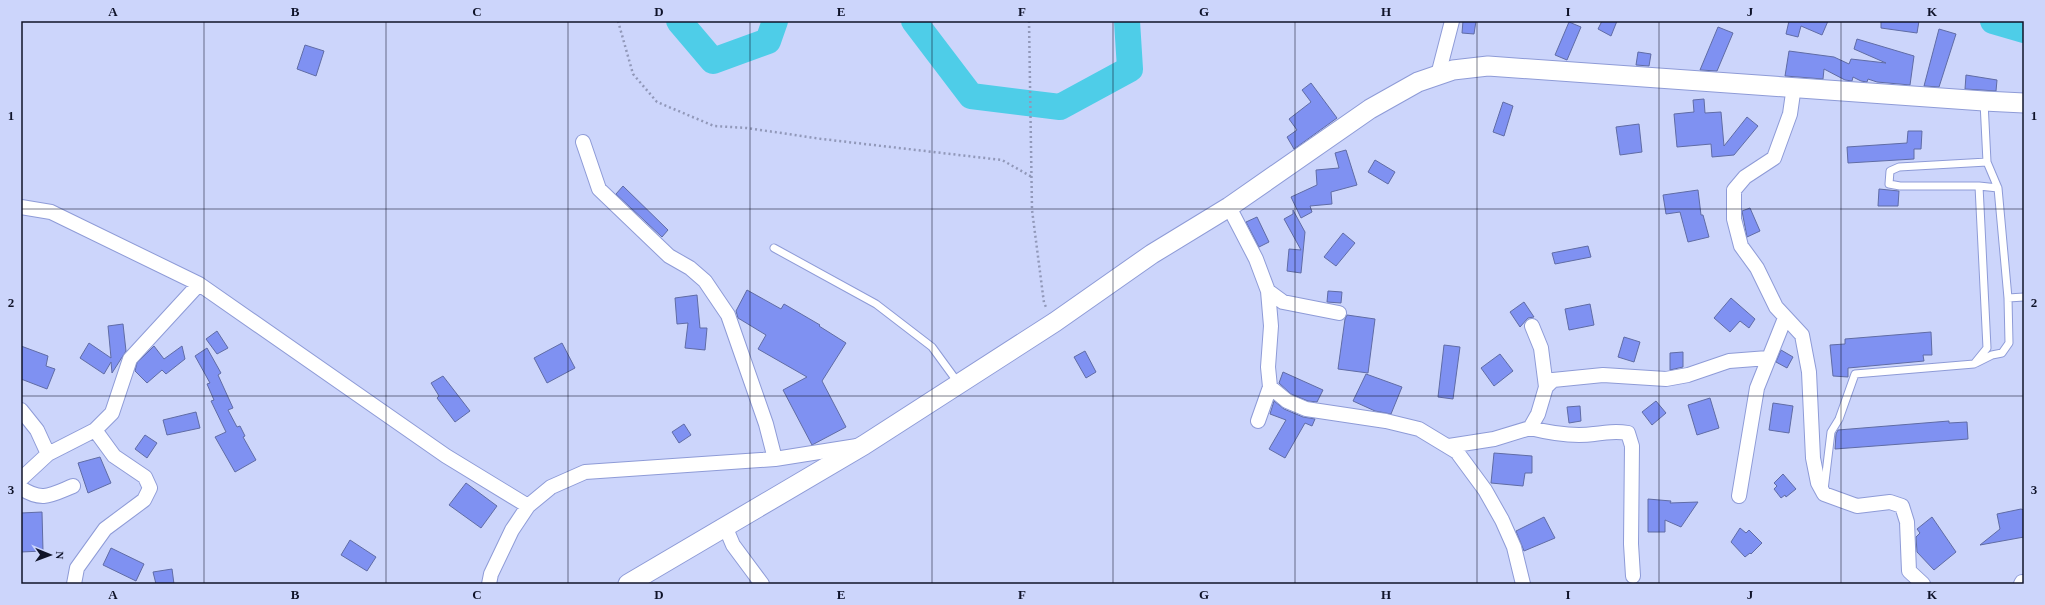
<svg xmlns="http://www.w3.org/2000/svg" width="2045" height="605" font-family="'Times New Roman',serif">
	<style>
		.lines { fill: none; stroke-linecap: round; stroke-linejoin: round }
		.river { stroke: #4ecde8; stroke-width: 26 }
		.building { fill: #7f91f2; stroke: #606ca5 }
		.lane-casing { stroke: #8e9bd7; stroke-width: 9 }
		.street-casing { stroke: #8e9bd7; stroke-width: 16 }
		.secondary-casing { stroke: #8e9bd7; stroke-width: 21 }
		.path { stroke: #9198b9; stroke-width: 2.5; stroke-dasharray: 2 3; stroke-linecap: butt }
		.lane { stroke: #fff; stroke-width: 7 }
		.street { stroke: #fff; stroke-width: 14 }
		.secondary { stroke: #fff; stroke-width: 19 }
		.grid { fill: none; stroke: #0f1329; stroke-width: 1; stroke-opacity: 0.55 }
		.neatline { fill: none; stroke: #0f1329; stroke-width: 1.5 }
		.grid-label { font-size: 13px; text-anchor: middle; font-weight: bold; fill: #0f1329 }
	</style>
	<rect width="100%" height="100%" fill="#ccd5fb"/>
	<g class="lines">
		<!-- river -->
		<path class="river" d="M679 21 713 61 768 41 775 21
			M914 21 971 96 1060 107 1130 69 1127 21
			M1993 21 2024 30"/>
	</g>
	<!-- building -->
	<path class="building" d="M1463 21H1476L1474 34 1462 33Z
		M1602 21H1617L1611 36 1598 29Z
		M1789 21H1828L1822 35 1801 26 1798 37 1786 34Z
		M1881 21H1919L1917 33 1881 28Z
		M1569 22 1581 27 1567 60 1555 55Z
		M1718 27 1733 33 1717 71 1700 70Z
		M1939 29 1956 34 1939 87 1924 86Z
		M1857 39 1914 56 1910 85 1877 82 1868 79 1867 82 1861 81 1853 77 1852 81 1845 80 1824 69 1823 79 1785 76 1789 51 1834 57 1849 64 1851 59 1886 63 1854 49Z
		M305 45 324 51 316 76 297 69Z
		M1638 52 1651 54 1649 66 1636 65Z
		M1966 75 1997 80 1996 91 1965 89Z
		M1311 83 1337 118 1294 149 1287 137 1297 130 1289 119 1311 102 1302 90Z
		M1704 99 1705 113 1721 112 1724 146 1747 117 1758 126 1734 155 1712 157 1711 144 1677 147 1674 114 1694 112 1693 100Z
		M1503 102 1513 106 1504 136 1493 132Z
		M1639 124 1642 152 1620 155 1616 127Z
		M1908 131H1922L1921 149H1914V159L1848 163 1847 147 1907 143Z
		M1346 150 1357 185 1331 192 1332 204 1310 206 1312 212 1301 218 1291 197 1317 185 1316 170 1339 168 1335 153Z
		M1375 160 1395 172 1388 184 1368 172Z
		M623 186 668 230 662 237 616 194Z
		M1879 189 1899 191 1898 206H1878Z
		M1698 190 1701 215H1703L1709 237 1688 242 1680 212 1666 214 1663 195Z
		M1750 208 1760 231 1747 237 1742 211Z
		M1293 210 1305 232 1301 273 1287 271 1289 249 1301 250 1284 219 1293 214Z
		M1257 217 1269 242 1259 247 1246 222Z
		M1343 233 1355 243 1336 266 1324 257Z
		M1588 246 1591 257 1555 264 1552 253Z
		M747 290 781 309 784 304 820 325 819 326 846 343 822 381 846 427 812 445 783 390 807 377 758 349 766 335 738 318 736 311Z
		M1328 291 1342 292 1341 303 1327 302Z
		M697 295 700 328H707L705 350 685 348 688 323 677 324 675 298Z
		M1731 298 1755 319 1749 328 1740 321 1730 332 1714 318Z
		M1524 302 1534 317 1528 318 1520 327 1510 312Z
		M1590 304 1594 325 1569 330 1565 309Z
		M1347 315 1375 319 1368 373 1338 369 1345 319Z
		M123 324 126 351 112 373 111 362 104 374 80 358 89 343 111 358 108 326Z
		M217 331 228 348 217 354 206 339Z
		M1931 332 1932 355H1923L1924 361 1848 368V377L1833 376 1830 345 1845 344V339Z
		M1624 337 1640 342 1634 362 1618 357Z
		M562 343 575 368 547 383 534 358Z
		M1444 345 1460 347 1453 399 1438 397Z
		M21 346 48 356 46 366 55 369 47 389 21 379Z
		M154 346 164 359 182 346 185 359 166 374 162 370 147 383 135 371 137 363Z
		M207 348 221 373 218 375 233 408 228 410 237 427 240 426 245 436 243 437 256 460 235 472 215 437 226 432 211 401 214 400 207 384 210 383 195 356Z
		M1781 350 1793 357 1787 368 1776 362Z
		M1085 351 1096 372 1086 378 1074 357Z
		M1683 352V367L1670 370V353Z
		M1500 354 1513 371 1494 386 1481 368Z
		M1283 372 1323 390 1317 402 1308 401 1291 394 1279 383Z
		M1366 374 1402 387 1391 414 1375 411 1353 401Z
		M443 376 470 411 455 422 437 398 439 396 431 383Z
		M1710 398 1719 428 1697 435 1688 405Z
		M1274 401 1284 409 1303 417 1315 419 1312 426 1305 423 1285 458 1269 449 1286 420 1270 414Z
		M1656 401 1666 413 1652 425 1642 412Z
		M1773 403 1793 406 1789 433 1769 430Z
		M1580 406 1581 421 1569 423 1567 407Z
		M196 412 200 428 167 435 163 420Z
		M1949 421V423L1967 422 1968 439 1835 449 1836 434 1838 430Z
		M684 424 691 435 679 443 672 432Z
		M145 435 157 443 147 458 135 449Z
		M1494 453 1532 456V473H1525L1523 486 1491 483Z
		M100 457 111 483 88 493 78 463Z
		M1783 474 1796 489 1786 497 1785 495 1781 498 1774 489 1777 486 1774 483Z
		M466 483 497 506 481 528 449 505Z
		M1648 499 1671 501 1670 503 1698 502 1681 527 1665 520V532H1648Z
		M2021 509 2024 510V537L1980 545 2000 529 1997 514Z
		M42 512 43 551 21 552V513Z
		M1544 517 1555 538 1524 551 1516 531Z
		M1932 517 1956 552 1934 570 1917 552 1916 537 1920 533 1917 529Z
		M1740 528 1746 533 1749 530 1762 543 1751 554 1750 553 1745 557 1731 542Z
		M350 540 376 557 367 571 341 555Z
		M111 548 144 564 136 581 103 565Z
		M172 569 174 584H156L153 572Z"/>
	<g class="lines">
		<defs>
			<path id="lane" d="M1979 186H1900L1889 184 1890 171 1899 167 1987 162
				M774 248 876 304 932 347 959 384
				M2008 298 2024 297
				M1976 363 1992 355 2002 353 2009 343 2008 298 1998 188
				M1824 490 1831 432 1839 419 1855 374 1974 364 1987 348 1979 186 1998 188 1987 162 1984 102"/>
			<path id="street" d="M1438 75 1452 21
				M1794 86 1790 114 1774 158 1745 177 1734 190V219L1741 246 1757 268 1776 307 1802 335 1809 372 1813 458 1818 483 1824 494 1857 506 1890 502 1902 506 1907 522 1909 571 1923 584
				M583 142 599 189 669 256 690 268 705 281 728 315 766 424 775 459
				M21 207 51 212 199 284 446 456 528 506
				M1229 207 1256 259 1268 291 1271 326 1268 367 1270 387 1258 421
				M1268 291 1283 302 1339 313
				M1532 326 1541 348 1546 387
				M1270 387 1287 401 1306 409 1386 421 1419 429 1457 452 1485 490 1502 520 1514 547 1523 584
				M21 410 37 430 48 454
				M1530 428C1550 433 1573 437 1594 434 1609 433 1612 430 1628 433L1632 446 1631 544 1633 576
				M1449 446 1494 439 1530 428 1538 414 1546 387 1553 380 1603 375 1666 379 1688 375 1729 361 1768 358
				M21 479 48 454 95 430 112 413 130 359 199 284
				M21 488C42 502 51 495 73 486
				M1739 496 1757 388 1785 318
				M725 526 733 545 762 584
				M74 584 77 568 105 529 144 500 150 488 145 477 114 456 95 430
				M489 584 491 574 512 530 528 506 551 487 585 472 775 459 857 446
				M2021 584 2022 582"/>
			<path id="secondary" d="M628 584 864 445 1055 322 1152 254 1229 207 1370 109 1418 82 1453 70 1488 66 1984 101 2024 103"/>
		</defs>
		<!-- lane casing -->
		<use href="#lane" class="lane-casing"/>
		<!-- street casing -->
		<use href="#street" class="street-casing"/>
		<!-- secondary casing -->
		<use href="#secondary" class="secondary-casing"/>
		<!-- path -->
		<path class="path" d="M618 21 633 74 657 102 714 126 747 128 822 139 1002 160 1032 177
			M1029 21 1032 210 1044 303 1047 309"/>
		<!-- lane -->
		<use href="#lane" class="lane"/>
		<!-- street -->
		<use href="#street" class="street"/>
		<!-- secondary -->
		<use href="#secondary" class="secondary"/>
	</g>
	<!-- grid -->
	<path class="grid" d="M204 21V584M386 21V584M568 21V584M750 21V584M932 21V584M1113 21V584M1295 21V584M1477 21V584M1659 21V584M1841 21V584M21 209H2024M21 396H2024"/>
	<!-- border -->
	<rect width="2045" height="605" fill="none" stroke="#ccd5fb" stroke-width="44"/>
	<!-- north arrow -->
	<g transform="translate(50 555) rotate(91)" stroke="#ccd5fb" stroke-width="3" paint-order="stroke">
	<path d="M0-3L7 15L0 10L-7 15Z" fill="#0f1329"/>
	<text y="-6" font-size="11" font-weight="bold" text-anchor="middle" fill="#0f1329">N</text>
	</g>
	<rect x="22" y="22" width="2001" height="561" class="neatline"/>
	<g class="grid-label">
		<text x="113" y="16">A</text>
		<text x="295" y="16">B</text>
		<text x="477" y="16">C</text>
		<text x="659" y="16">D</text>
		<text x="841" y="16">E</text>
		<text x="1022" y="16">F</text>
		<text x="1204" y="16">G</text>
		<text x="1386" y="16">H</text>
		<text x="1568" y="16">I</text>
		<text x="1750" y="16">J</text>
		<text x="1932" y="16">K</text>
		<text x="11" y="120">1</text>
		<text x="2034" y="120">1</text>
		<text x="11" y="307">2</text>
		<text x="2034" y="307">2</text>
		<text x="11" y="494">3</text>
		<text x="2034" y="494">3</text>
		<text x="113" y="599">A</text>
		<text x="295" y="599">B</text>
		<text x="477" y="599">C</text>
		<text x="659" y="599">D</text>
		<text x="841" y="599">E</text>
		<text x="1022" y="599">F</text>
		<text x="1204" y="599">G</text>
		<text x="1386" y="599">H</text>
		<text x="1568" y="599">I</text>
		<text x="1750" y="599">J</text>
		<text x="1932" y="599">K</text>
	</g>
</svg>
